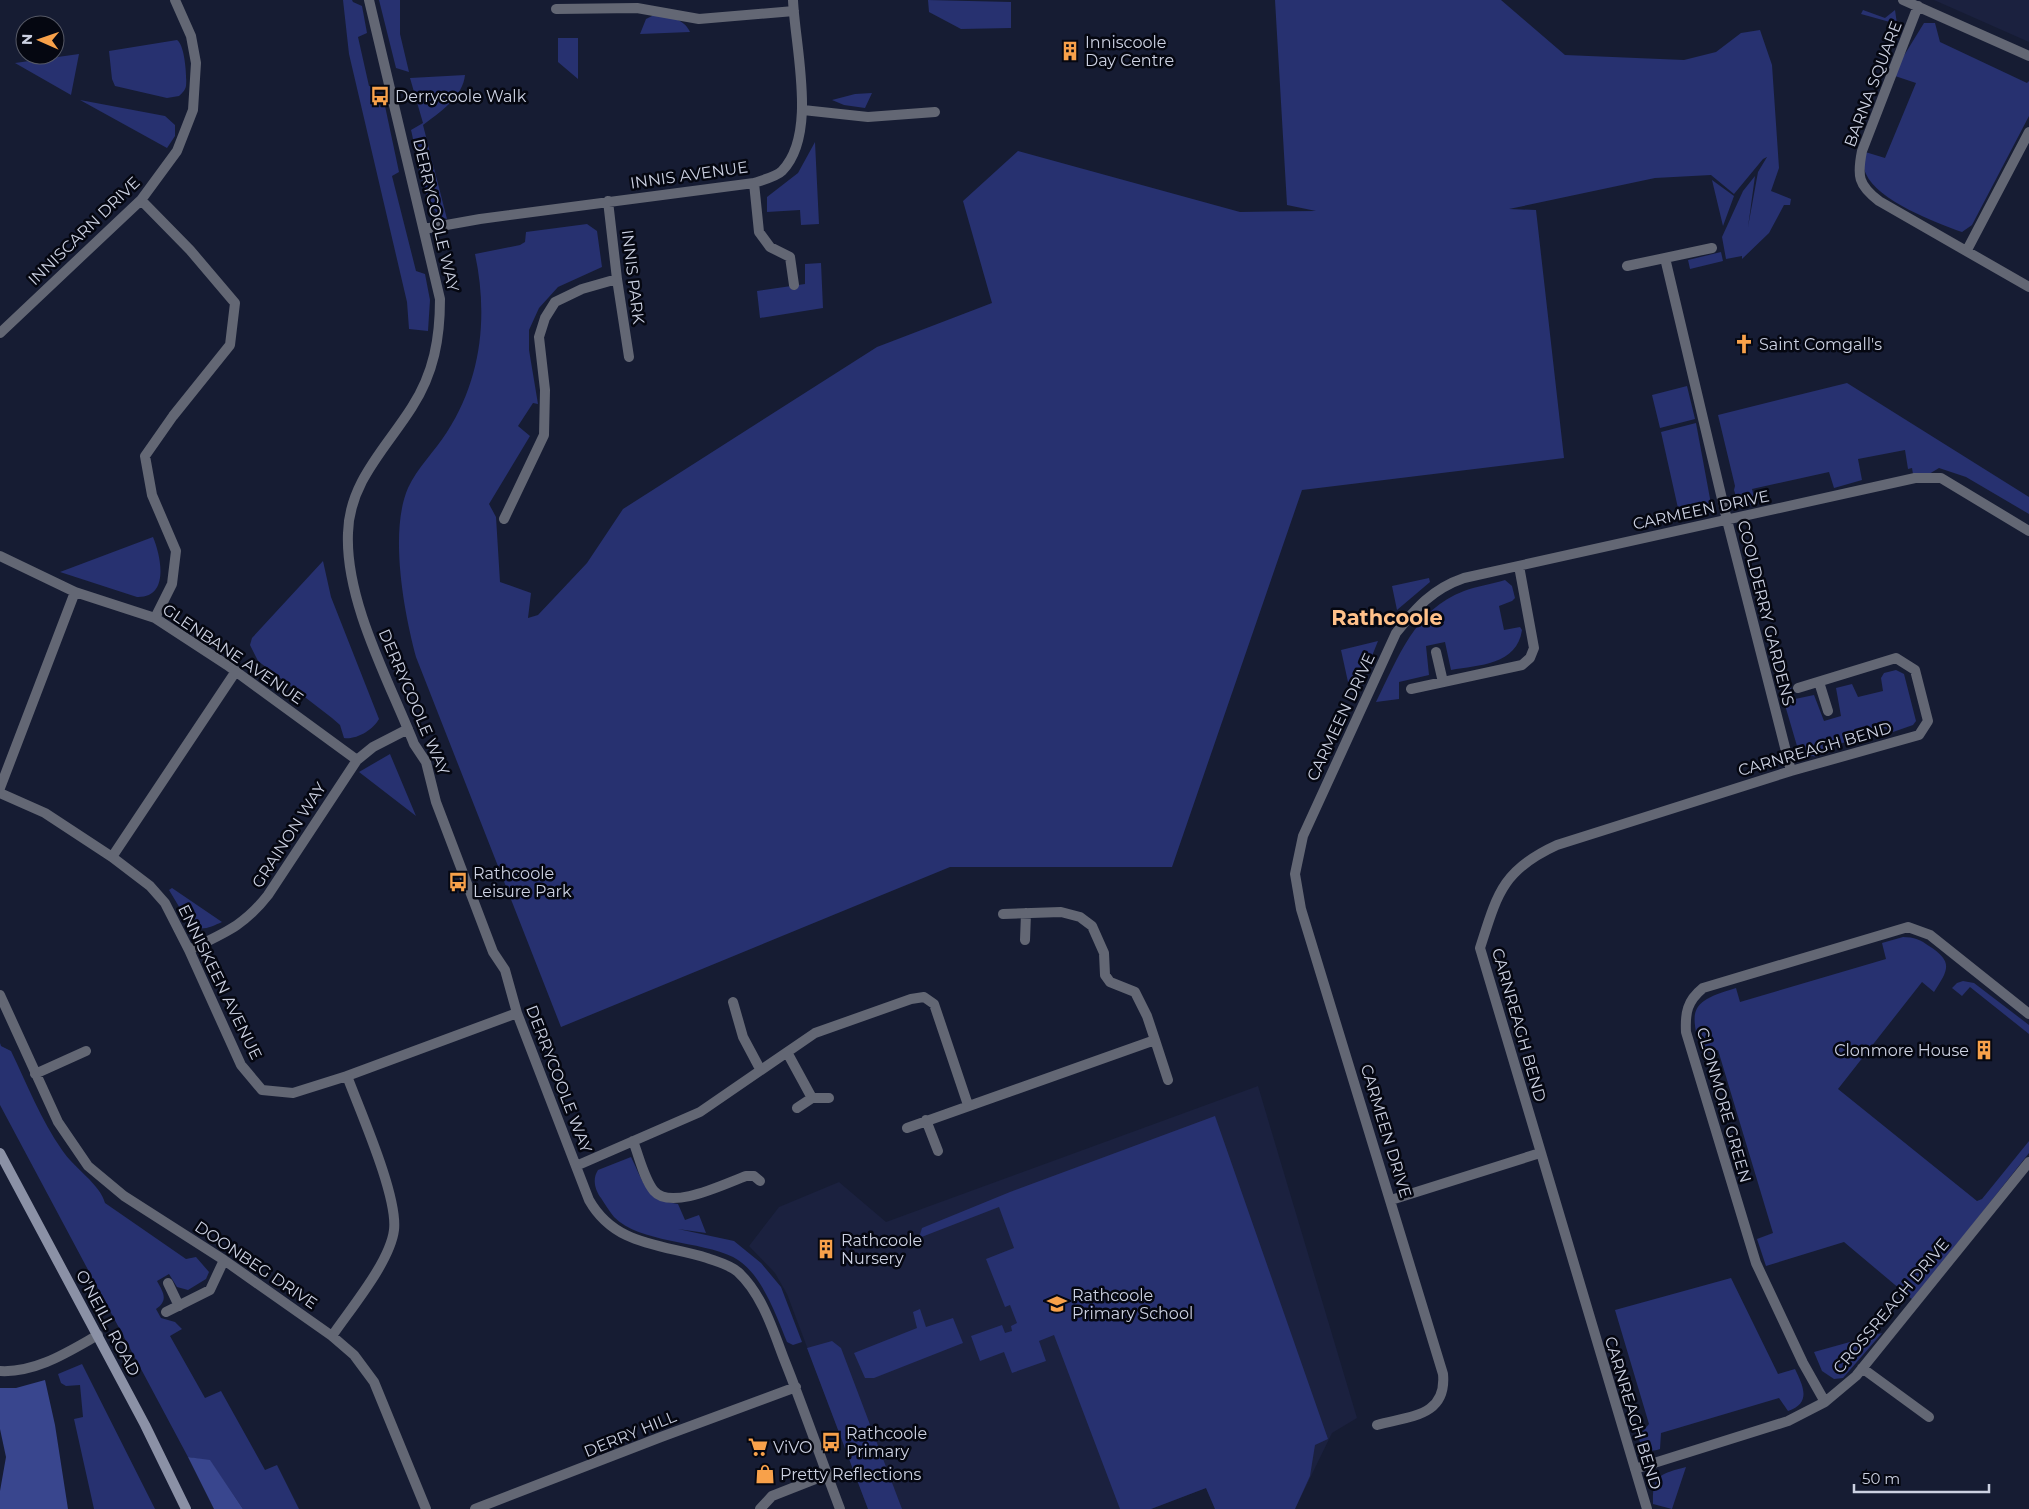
<svg xmlns="http://www.w3.org/2000/svg" width="2029" height="1509" font-family="Montserrat,sans-serif">
	<style>
		.built { fill: #1b213f }
		.green { fill: #273170 }
		.forest { fill: #39468e }
		.lines { fill: none; stroke-linecap: round; stroke-linejoin: round }
		.street { stroke: #636774; stroke-width: 10 }
		.secondary { stroke: #8b91a6; stroke-width: 10 }
		.labels { text-anchor: middle; dominant-baseline: central; stroke-width: 5; stroke-linejoin: round; paint-order: stroke }
		.poi-label { font-size: 16px; fill: #ccd1e2; stroke: #050711; text-anchor: start }
		.street-label { font-size: 16px; fill: #ccd1e2; stroke: #050711 }
		.district-label { font-size: 21px; font-weight: bold; fill: #ffc18a; stroke: #050711 }
	</style>
	<rect width="100%" height="100%" fill="#161c33"/>
	<!-- built -->
	<path class="built" d="M1934 0H2029V42Z
		M1258 1086 1357 1418 1332 1433 1295 1509H1215L1206 1488 1151 1509H868L787 1294 775 1273 749 1246 779 1207 839 1182 886 1222Z"/>
	<!-- green -->
	<path class="green" d="M343 0H352L353 2 362 6 367 33 358 37 369 86 375 87 380 107 385 106 399 172 392 176 416 271 425 274 430 300 428 331 409 329 407 302 349 54Z
		M379 0H400V34L409 72 396 68Z
		M928 0 1011 2V28L961 29 929 12Z
		M1275 0H1501L1565 55 1684 60 1716 52 1741 33 1760 30 1772 65 1779 168 1771 191 1791 199 1790 205H1784L1769 233 1742 259V256L1726 259 1722 237 1743 191 1755 176 1748 227 1758 172 1767 157 1763 159 1734 194 1711 175 1655 178 1509 209 1536 210 1564 458 1302 490 1172 867H950L561 1027 416 657C404 612 389 532 408 488 417 468 435 451 447 432 482 378 488 315 475 254L520 245 525 242 526 232 587 224 597 231 602 267 558 287 539 308 529 330V350L538 404 533 403 518 426 530 436 489 504 496 517 500 582 531 593 528 618 538 615 587 563 623 509 877 347 992 303 963 201 1018 151 1240 212 1316 211 1287 205Z
		M1863 10 1885 18 1895 10 1897 24 1861 14Z
		M654 15C669 18 683 17 690 32L640 34 646 19Z
		M1924 23H1935L1940 42 2027 83 2029 81V116L1972 225 1962 232C1936 223 1877 200 1866 174 1863 168 1863 158 1862 151L1885 158 1916 83 1892 75Z
		M558 38H578V79L558 62Z
		M177 40C185 45 187 77 186 86 185 91 182 93 179 96L167 98 115 86 112 79 109 51Z
		M79 54 71 95 15 63Z
		M465 75C463 97 439 113 423 125L447 219C422 212 417 153 411 130L423 123 410 78Z
		M872 93 865 108 844 105 832 100 855 94Z
		M80 100 165 116 175 125V136L167 148Z
		M815 142 819 224 801 225 800 210 767 212V197L798 173Z
		M1712 180 1734 196 1723 226Z
		M1721 252 1723 261 1690 269 1688 260Z
		M821 263 823 308 760 318 757 291 805 284V264Z
		M1847 383 2029 497V514L1966 477 1939 468 1929 474H1913L1912 468 1908 469 1905 450 1858 459 1862 480 1834 488 1829 472 1752 489 1756 504C1741 508 1738 504 1734 490L1735 486 1718 415Z
		M1687 386 1695 419 1660 428 1652 395Z
		M1696 423 1711 504 1708 510 1680 517 1661 432Z
		M153 537C161 556 170 598 137 597L60 572Z
		M323 561 331 597 379 719C373 730 356 740 344 738L340 725 332 718 258 661 250 645 252 638Z
		M1429 578 1430 582 1397 610 1392 586Z
		M1505 580 1512 586 1515 598 1512 601 1499 606 1504 630 1520 627 1522 630C1517 665 1479 665 1451 670L1445 642 1426 646 1429 675 1399 682V699L1376 702C1398 658 1415 609 1464 591 1477 586 1492 584 1505 580Z
		M1378 641 1362 681 1348 682 1341 650Z
		M1896 670 1904 674 1916 721 1913 725 1893 732 1884 728 1826 749 1817 757 1804 754 1797 746 1780 688 1790 686 1795 699 1814 695 1824 721 1841 716 1836 688 1852 684 1858 697 1883 691 1881 678 1884 673Z
		M390 754 416 816 359 772Z
		M172 888 222 922C211 927 201 932 190 925L169 890Z
		M1903 937C1914 937 1921 940 1929 946 1954 962 1948 970 1934 992L1922 982 1838 1089 1977 1201 1982 1199 2029 1141V1153L1913 1300 1844 1242 1766 1266 1757 1239 1773 1233 1718 1050 1702 1055C1689 1009 1689 1002 1736 988L1740 1002 1886 959 1882 943Z
		M1963 981 1974 983 2029 1025V1034L1970 987 1962 996 1952 988 1957 983Z
		M0 1043 1 1046 11 1051C27 1084 41 1120 62 1150 74 1168 100 1184 105 1203L186 1259 196 1257 209 1272 206 1279 188 1290 177 1287 169 1274 157 1281C163 1292 169 1300 156 1309L161 1318 175 1322 182 1329 170 1336 205 1398 221 1391 265 1470 277 1465 299 1509H243L210 1461 188 1457 0 1105Z
		M1215 1116 1328 1439 1315 1445 1310 1476 1295 1509H1215L1206 1488 1151 1509H1120L1054 1335 1039 1341 1046 1361 1012 1373 1004 1352 980 1361 971 1336 1002 1325 1005 1333 1012 1331 1011 1326 1017 1323 1010 1305 1005 1307 986 1259 1014 1248 999 1207 919 1238 922 1228 1010 1192Z
		M631 1157C644 1183 646 1200 678 1204L685 1220 699 1215 706 1233 678 1229 734 1241 761 1263 781 1287 802 1342 793 1345 787 1342C776 1315 761 1271 733 1257 701 1241 639 1243 614 1217 609 1211 605 1204 601 1198 595 1190 592 1179 598 1170Z
		M1731 1278 1778 1374 1795 1369C1803 1386 1812 1403 1788 1411L1779 1398 1661 1433 1660 1449C1648 1453 1642 1449 1638 1437L1649 1424 1615 1310Z
		M920 1309 926 1327 953 1318 963 1343 874 1378H865L854 1353 917 1328 913 1312Z
		M1882 1333 1843 1378 1834 1379 1822 1371 1814 1352Z
		M832 1341 841 1348 902 1509H868L807 1348Z
		M82 1364 155 1509H94L74 1419 83 1417 80 1385 66 1386 61 1383 58 1374Z
		M1686 1467 1672 1509 1653 1504C1652 1475 1660 1474 1686 1467Z"/>
	<!-- forest -->
	<path class="forest" d="M45 1380 55 1425 68 1509H0V1491L6 1457 0 1429V1388H16Z
		M188 1457 210 1460 243 1509H214Z"/>
	<g class="lines">
		<!-- street -->
		<path class="street" d="M369 0 440 299C440 338 434 373 412 407 387 447 349 482 348 533 345 601 389 681 414 744L426 762 436 802 493 952 505 970 517 1013 589 1200C615 1246 661 1244 707 1258 718 1262 730 1265 738 1272 762 1294 773 1330 784 1359 804 1409 821 1459 840 1509
			M1903 0 2029 56
			M1918 6 1862 151C1857 176 1858 185 1879 201L2029 287
			M556 9 637 8 699 19 794 11
			M803 110 868 117 935 112
			M754 183 759 232 770 247 790 257 794 285
			M141 200 190 250 235 303 230 345 173 416 145 456 152 495 176 551 172 584 155 618
			M608 201 617 279 629 357
			M424 229 480 219 754 183C762 180 776 177 782 171 818 134 795 48 793 0
			M1967 250 2029 132
			M1665 258 1727 520 1791 771
			M1627 266 1712 248
			M0 333 141 200 177 151 193 110 196 63 191 36 175 0
			M504 519 544 435 545 390 539 337 545 318 555 302 582 289 617 279
			M0 556 75 592 155 618 227 665 357 760
			M1436 652 1443 682
			M1819 682 1828 711
			M1411 689 1522 665 1530 658 1534 648 1519 566
			M0 788 75 592
			M0 793 45 813 112 857 150 886 165 903 189 950 241 1065 262 1090 293 1093 347 1076 517 1013
			M112 857 236 671
			M1003 914 1061 912 1080 917 1092 926 1104 953 1105 975 1110 982 1135 992 1147 1016 1155 1040
			M1025 940 1026 913
			M189 950C224 933 244 926 268 895L357 760 373 747 408 729
			M0 995 58 1122 88 1166 124 1196 224 1260 332 1336 354 1355 374 1382 426 1509
			M733 1002 743 1037 760 1069
			M788 1054 812 1098
			M35 1074 86 1051
			M797 1108 812 1098H829
			M926 1120 938 1151
			M907 1128 1155 1040 1168 1080
			M633 1141C639 1156 644 1179 654 1191 671 1211 726 1183 746 1176H754L760 1181
			M576 1166 700 1112 815 1033 911 999 924 997 934 1004 968 1105
			M1391 1200 1540 1153
			M168 1283 179 1306
			M166 1312 210 1290 224 1260
			M332 1336C351 1308 390 1262 394 1230 398 1196 360 1111 347 1076
			M1862 1368 1929 1417
			M0 1371C36 1373 68 1352 98 1335
			M1825 1402 1803 1363 1756 1263 1686 1032C1685 1013 1687 1001 1703 988L1908 927 1930 935 2029 1014
			M1377 1425C1409 1416 1447 1417 1443 1374L1301 909 1295 874 1303 836 1396 633C1416 608 1432 589 1464 578L1915 478H1941L2029 531
			M1635 1469 1788 1421 1825 1402 1856 1376 2029 1162
			M475 1509 661 1437 796 1387
			M760 1509 772 1496 828 1474
			M1647 1509 1480 948C1497 895 1502 870 1557 845L1791 771 1919 735 1928 721 1915 670 1896 658 1798 688"/>
		<!-- secondary -->
		<path class="secondary" d="M0 1153 145 1425 186 1509"/>
	</g>
	<!-- icons -->
	<defs>
		<symbol id="building-bare" viewBox="-9 -9 18 18"><path d="M-4-6H4V6H1V3H-1V6H-4ZM-2.5-4.3h1.7v1.8h-1.7ZM.8-4.3h1.7v1.8H.8ZM-2.5-1h1.7V.8h-1.7ZM.8-1h1.7V.8H.8Z" fill="#f8a14a" stroke="#050711" stroke-width="2.5" paint-order="stroke"/></symbol>
		<symbol id="bus-bare" viewBox="-9 -9 18 18"><path d="M-5-6H5V4H4V6H2V4H-2V6H-4V4H-5ZM-3.5-4V0h7V-4ZM-3.5 1.2v1.5H-2V1.2ZM2 1.2v1.5H3.5V1.2Z" fill="#f8a14a" stroke="#050711" stroke-width="2.5" paint-order="stroke"/></symbol>
		<symbol id="church-bare" viewBox="-9 -9 18 18"><path d="M-1.2-6h2.4v3.5h3.3v2.4h-3.3V6h-2.4V-.1h-3.3v-2.4h3.3Z" fill="#f8a14a" stroke="#050711" stroke-width="2.5" paint-order="stroke"/></symbol>
		<symbol id="school-bare" viewBox="-9 -9 18 18"><path d="M0-5L7-2L0 1L-7-2ZM-4 1L0 2.5L4 1V4Q0 6-4 4Z" fill="#f8a14a" stroke="#050711" stroke-width="2.5" paint-order="stroke"/></symbol>
		<symbol id="supermarket-bare" viewBox="-9 -9 18 18"><path d="M-6-5.5h2.5l.6 2H6L4.5 2H-2.5L-4.4-4H-6ZM-1.5 3.2a1.3 1.3 0 1 0 .1 0ZM3 3.2a1.3 1.3 0 1 0 .1 0Z" fill="#f8a14a" stroke="#050711" stroke-width="2.5" paint-order="stroke"/></symbol>
		<symbol id="shop-bare" viewBox="-9 -9 18 18"><path d="M-5-2.5h2.3a2.7 3.5 0 0 1 5.4 0H5L5.5 6h-11ZM-1.5-2.5h3a1.5 2.3 0 0 0-3 0Z" fill="#f8a14a" stroke="#050711" stroke-width="2.5" paint-order="stroke"/></symbol>
	</defs>
	<g fill-rule="evenodd">
		<use href="#building-bare" x="1056" y="37" width="28" height="28"/>
		<use href="#bus-bare" x="366" y="82" width="28" height="28"/>
		<use href="#church-bare" x="1730" y="330" width="28" height="28"/>
		<use href="#bus-bare" x="444" y="868" width="28" height="28"/>
		<use href="#building-bare" x="1970" y="1036" width="28" height="28"/>
		<use href="#building-bare" x="812" y="1235" width="28" height="28"/>
		<use href="#school-bare" x="1043" y="1290" width="28" height="28"/>
		<use href="#bus-bare" x="817" y="1428" width="28" height="28"/>
		<use href="#supermarket-bare" x="744" y="1433" width="28" height="28"/>
		<use href="#shop-bare" x="751" y="1460" width="28" height="28"/>
	</g>
	<g class="labels">
		<!-- poi labels -->
		<g class="poi-label">
			<text x="1085" y="42">Inniscoole<tspan x="1085" dy="18">Day Centre</tspan></text>
			<text x="395" y="96">Derrycoole Walk</text>
			<text x="1759" y="344">Saint Comgall's</text>
			<text x="473" y="873">Rathcoole<tspan x="473" dy="18">Leisure Park</tspan></text>
			<text x="1969" y="1050" text-anchor="end">Clonmore House</text>
			<text x="841" y="1240">Rathcoole<tspan x="841" dy="18">Nursery</tspan></text>
			<text x="1072" y="1295">Rathcoole<tspan x="1072" dy="18">Primary School</tspan></text>
			<text x="846" y="1433">Rathcoole<tspan x="846" dy="18">Primary</tspan></text>
			<text x="773" y="1447">ViVO</text>
			<text x="780" y="1474">Pretty Reflections</text>
		</g>
		<!-- street labels -->
		<g class="street-label">
			<text transform="translate(1873 84) rotate(-69)">BARNA SQUARE</text>
			<text transform="translate(689 175) rotate(-8)">INNIS AVENUE</text>
			<text transform="translate(436 215) rotate(77)">DERRYCOOLE WAY</text>
			<text transform="translate(84 231) rotate(-44)">INNISCARN DRIVE</text>
			<text transform="translate(633 277) rotate(83)">INNIS PARK</text>
			<text transform="translate(1701 510) rotate(-12)">CARMEEN DRIVE</text>
			<text transform="translate(1766 613) rotate(76)">COOLDERRY GARDENS</text>
			<text transform="translate(233 654) rotate(34)">GLENBANE AVENUE</text>
			<text transform="translate(414 702) rotate(67)">DERRYCOOLE WAY</text>
			<text transform="translate(1341 717) rotate(-65)">CARMEEN DRIVE</text>
			<text transform="translate(1815 749) rotate(-16)">CARNREAGH BEND</text>
			<text transform="translate(289 835) rotate(-57)">GRAINON WAY</text>
			<text transform="translate(220 982) rotate(64)">ENNISKEEN AVENUE</text>
			<text transform="translate(1519 1025) rotate(74)">CARNREAGH BEND</text>
			<text transform="translate(559 1079) rotate(69)">DERRYCOOLE WAY</text>
			<text transform="translate(1724 1105) rotate(74)">CLONMORE GREEN</text>
			<text transform="translate(1386 1131) rotate(73)">CARMEEN DRIVE</text>
			<text transform="translate(256 1265) rotate(34)">DOONBEG DRIVE</text>
			<text transform="translate(1891 1306) rotate(-50)">CROSSREAGH DRIVE</text>
			<text transform="translate(108 1323) rotate(62)">O'NEILL ROAD</text>
			<text transform="translate(1633 1413) rotate(73)">CARNREAGH BEND</text>
			<text transform="translate(630 1434) rotate(-22)">DERRY HILL</text>
		</g>
		<!-- district labels -->
		<g class="district-label">
			<text x="1387" y="617">Rathcoole</text>
		</g>
	</g>
	<!-- north arrow -->
	<g transform="translate(40 40) rotate(272)"><circle r="24" fill="#050711" stroke="#555865"/>
	<path d="M0-4L9 19L0 12L-9 19Z" fill="#f8a14a"/>
	<text y="-8" font-size="14" font-weight="bold" text-anchor="middle" fill="#ccd1e2">N</text>
	</g>
	<!-- scale -->
	<path d="M1854 1484v8h135v-8" fill="none" stroke="#ccd1e2" stroke-width="2.5"/>
	<text x="1862" y="1484" font-size="15" fill="#ccd1e2" stroke="#050711" stroke-width="4" paint-order="stroke">50 m</text>
</svg>
